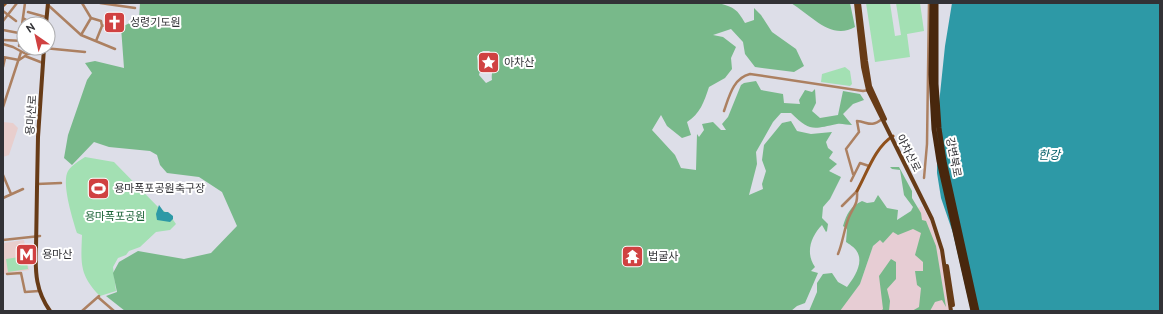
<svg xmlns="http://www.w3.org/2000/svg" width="1163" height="314" font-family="Ubuntu,'Noto Sans KR',sans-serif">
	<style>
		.commercial { fill: #e7cdd4 }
		.education { fill: #e8cecd }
		.green { fill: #a3e0b3 }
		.forest { fill: #78b98a; fill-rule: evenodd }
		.water { fill: #2d99a6 }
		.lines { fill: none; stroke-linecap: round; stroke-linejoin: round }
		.street { stroke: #ac8061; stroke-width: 2.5 }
		.secondary { stroke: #90511c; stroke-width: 3 }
		.primary { stroke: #673b17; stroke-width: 4 }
		.highway { stroke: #48270d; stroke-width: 5 }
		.primary-bridge { stroke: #673b17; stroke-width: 4 }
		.labels { text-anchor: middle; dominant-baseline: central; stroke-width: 4; stroke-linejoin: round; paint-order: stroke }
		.poi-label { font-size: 11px; fill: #323236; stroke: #fff; text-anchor: start }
		.street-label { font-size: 11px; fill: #323236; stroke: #fff }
		.park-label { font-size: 11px; fill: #1d6438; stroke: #fff }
		.water-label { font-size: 12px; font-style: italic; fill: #005d67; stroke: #fff }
	</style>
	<rect width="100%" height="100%" fill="#dddee8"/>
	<!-- commercial -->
	<path class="commercial" d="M922 206 930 220 940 247 950 311H839L860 284 873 246 913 211Z"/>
	<!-- education -->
	<path class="education" d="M3 122 13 123 18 128 9 155 3 157Z
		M24 240 29 270 3 274V243Z"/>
	<!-- green -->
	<path class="green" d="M866 3H890L895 36 901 35 896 3H920L924 31 907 34 910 57 875 62Z
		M845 67 850 71 852 84 850 86 821 82 822 74Z
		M85 157 114 162 159 208 169 214 176 224 170 230 156 232 140 247 129 251 126 255 118 258 113 267 116 291 100 296C79 275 81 263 82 235L77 233C73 220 61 183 68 171 72 165 79 161 85 157Z
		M26 256 28 269 8 272 6 259Z"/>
	<!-- forest -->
	<path class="forest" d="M140 3H719C735 8 737 9 745 23L754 20V8L761 15 772 32 796 49 804 66 794 72 755 67 745 54 743 42 731 29 713 35 723 37 736 47 731 58 732 69 725 78 709 87C704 102 700 114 687 122L691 135 682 138 667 126 661 115 652 130 675 155 681 168 696 170 697 134 699 137 704 130 702 124 713 122 721 130H726L722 124 728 117 741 85 744 83 756 81 761 90 783 94 784 103 800 104 799 100 805 90 812 92 815 89 816 103 812 111 820 118 838 115 843 91 860 94 864 100 853 104 843 114 852 125C847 125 841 123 837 124 813 129 810 132 791 113H781L773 122 756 152 757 164 749 195 763 189 762 184 766 171 762 160 764 145 782 123 791 121 797 131 811 134 832 132 826 142 828 148 833 152 829 158 837 164 829 171 841 177 830 199 823 207 822 218 828 224 827 231 826 232 822 225C811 236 805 253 815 267L811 271 818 273 805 303 797 306 791 311H125L106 296 117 292 113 273 119 262 138 251 184 259 211 253 237 226 222 192 199 177 167 173 160 165 157 155 150 151 109 147 94 142 72 165 64 158 68 135 87 80 92 73 85 63 95 61 124 68 121 27 139 19ZM483 51H489L492 53C491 58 493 61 493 66 493 71 491 74 492 80L486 83 479 75 480 71 477 56Z
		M791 3H850L855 27C831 41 811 15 791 3Z
		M890 167H899L912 191V198L921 213 922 220 926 221 936 246 946 307 942 300 935 302 930 311H912L919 307 921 288 917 285 915 271H923V262L915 255 921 233 913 229 898 235 893 232 883 243 880 240 873 246 860 284 840 311H809L817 292V283L823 274 832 273 838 282 847 287C854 278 865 262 856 250 854 247 849 244 846 242L847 229 843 226C847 213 850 207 862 201L867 203 874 202 878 195 887 208 898 210 897 220 911 211 913 207 904 195 900 170 892 169Z
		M891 259 896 262V279L887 289 890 301 889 311H881L883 309 879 276Z"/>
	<!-- water -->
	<path class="water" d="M952 3H1160V311H971L953 233 941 198 937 173V123L945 46Z
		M159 205 164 212H168L173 216V219L170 222 157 220 156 214Z"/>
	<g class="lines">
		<!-- street -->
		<path class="street" d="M82 3 91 18 101 21 102 26 106 25
			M100 3 135 8
			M48 5 81 35 115 49
			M3 11 16 21
			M28 12 46 17
			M23 18 33 24
			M3 21 17 3
			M3 30 24 34
			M81 35 91 18
			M3 40 24 41
			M96 41 102 26
			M3 44 13 47 26 54 43 53
			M19 46 25 3
			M44 48 85 52
			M3 57 19 60 25 56 43 63
			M3 67 5 58
			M3 107 21 52
			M724 111C729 97 733 78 750 74L863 91 869 90
			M853 174 846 149 859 132 857 121C868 122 871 128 882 119
			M3 175 11 194
			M924 178 927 144 929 3
			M851 181 860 163 869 166
			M37 184 61 183
			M3 198 23 189
			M842 206 857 191
			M3 240 40 236
			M838 254C843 242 844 229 849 217 854 205 858 205 857 191
			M7 274 21 273 25 292 39 291
			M99 298 114 311
			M82 311 99 296"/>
		<!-- secondary -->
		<path class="secondary" d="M3 6 6 3
			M857 191C867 173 875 147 893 136"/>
		<!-- primary -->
		<path class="primary" d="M856 3 863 67 868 90 932 219 942 250 951 311
			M859 3 866 61 870 86 885 119
			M46 24 48 3
			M37 188 38 137 44 48
			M36 249C35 273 36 291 50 311
			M947 266 953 305"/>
		<!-- highway -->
		<path class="highway" d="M932 3 931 74 934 129 939 161 973 311
			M936 3V84L939 128 944 161 977 311"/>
		<!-- primary-bridge -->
		<path class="primary-bridge" d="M36 249 37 188"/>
	</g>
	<!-- icons -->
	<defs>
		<symbol id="church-square" viewBox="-11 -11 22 22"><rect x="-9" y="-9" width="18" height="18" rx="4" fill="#d04141" stroke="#fff"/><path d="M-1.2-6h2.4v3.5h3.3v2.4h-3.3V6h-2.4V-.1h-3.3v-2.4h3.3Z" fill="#fff"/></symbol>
		<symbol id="sight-square" viewBox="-11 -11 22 22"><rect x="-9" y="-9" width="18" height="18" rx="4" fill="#d04141" stroke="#fff"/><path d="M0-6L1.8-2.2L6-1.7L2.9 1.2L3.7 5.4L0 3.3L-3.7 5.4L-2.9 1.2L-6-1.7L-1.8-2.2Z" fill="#fff"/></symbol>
		<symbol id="stadium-square" viewBox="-11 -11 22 22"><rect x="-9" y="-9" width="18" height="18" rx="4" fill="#d04141" stroke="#fff"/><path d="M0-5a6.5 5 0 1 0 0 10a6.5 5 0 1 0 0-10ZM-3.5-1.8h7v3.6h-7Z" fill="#fff"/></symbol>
		<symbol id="metro-square" viewBox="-11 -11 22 22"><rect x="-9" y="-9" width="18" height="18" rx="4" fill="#d04141" stroke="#fff"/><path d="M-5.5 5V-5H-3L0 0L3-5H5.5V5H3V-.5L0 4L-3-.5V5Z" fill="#fff"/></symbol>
		<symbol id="temple-square" viewBox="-11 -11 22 22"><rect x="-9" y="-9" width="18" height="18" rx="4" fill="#d04141" stroke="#fff"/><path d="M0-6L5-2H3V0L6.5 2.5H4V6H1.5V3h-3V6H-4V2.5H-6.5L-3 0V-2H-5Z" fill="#fff"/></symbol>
	</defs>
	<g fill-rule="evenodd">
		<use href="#church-square" x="102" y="10" width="25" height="25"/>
		<use href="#sight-square" x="476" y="50" width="25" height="25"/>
		<use href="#stadium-square" x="86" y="176" width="25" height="25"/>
		<use href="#metro-square" x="14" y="242" width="25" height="25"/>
		<use href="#temple-square" x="620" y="244" width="25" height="25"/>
	</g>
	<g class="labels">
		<!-- poi labels -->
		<g class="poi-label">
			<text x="130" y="22">성령기도원</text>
			<text x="504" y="62">아차산</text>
			<text x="114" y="188">용마폭포공원축구장</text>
			<text x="42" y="254">용마산</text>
			<text x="648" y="256">법굴사</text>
		</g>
		<!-- street labels -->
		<g class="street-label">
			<text transform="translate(31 115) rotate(-86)">용마산로</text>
			<text transform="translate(909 153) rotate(63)">아차산로</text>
			<text transform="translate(954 157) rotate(79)">강변북로</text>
		</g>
		<!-- park labels -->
		<g class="park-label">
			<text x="115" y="216">용마폭포공원</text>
		</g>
		<!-- water labels -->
		<g class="water-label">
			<text x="1049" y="154">한강</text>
		</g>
	</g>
	<!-- border -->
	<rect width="1163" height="314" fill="none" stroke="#323236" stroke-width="8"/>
	<!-- north arrow -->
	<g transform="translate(36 36) rotate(326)"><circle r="19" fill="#ffffff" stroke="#adadaf"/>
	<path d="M0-3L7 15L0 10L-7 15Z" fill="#d04141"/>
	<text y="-6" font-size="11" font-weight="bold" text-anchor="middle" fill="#323236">N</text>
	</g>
</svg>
